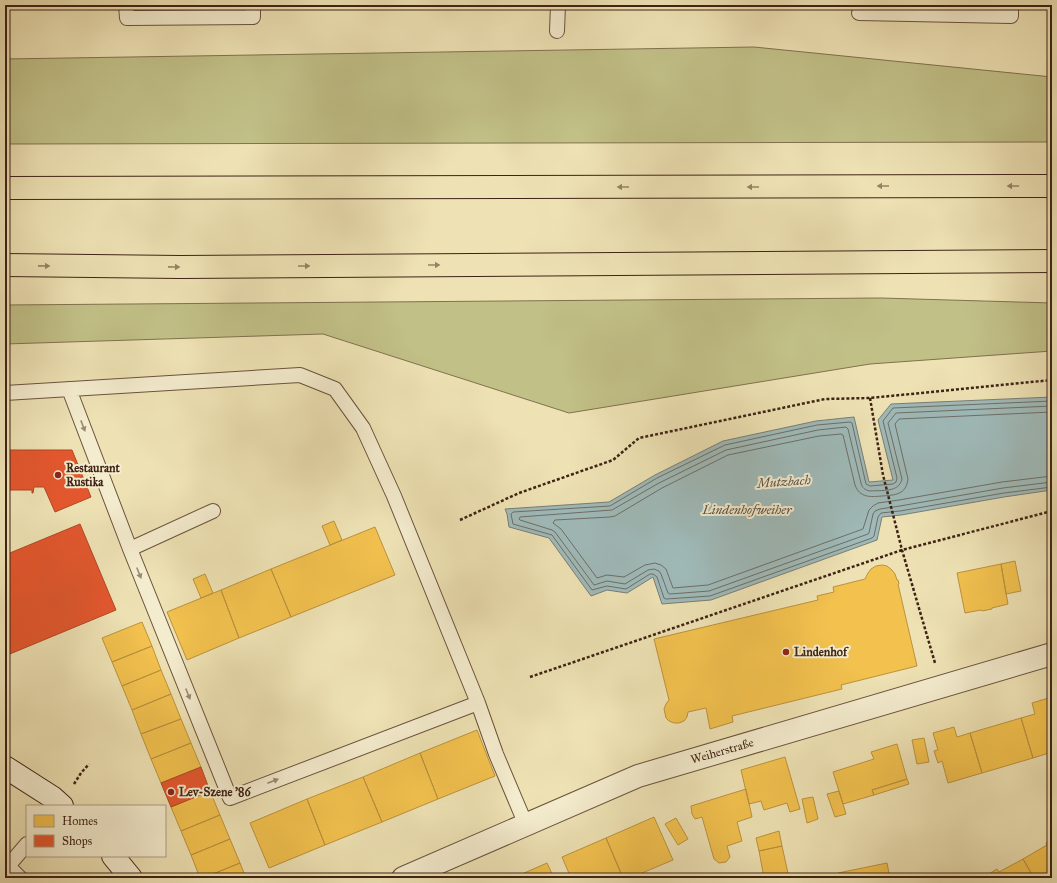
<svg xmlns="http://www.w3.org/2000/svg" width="1057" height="883" font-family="'IM FELL Great Primer',serif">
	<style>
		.green { fill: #c1c087; stroke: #80724e }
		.water { fill: #9fbab9; stroke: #787e77 }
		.homes { fill: #f2c14e; stroke: #bc923d }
		.shops { fill: #e4572e; stroke: #b24726 }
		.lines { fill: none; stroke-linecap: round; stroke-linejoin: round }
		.shore { stroke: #6e6e67; stroke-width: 1 }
		.lane-casing { stroke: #6a533d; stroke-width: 16 }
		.street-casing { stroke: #6a533d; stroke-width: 24 }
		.secondary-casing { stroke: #3e2315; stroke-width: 24 }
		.highway-casing { stroke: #3e2315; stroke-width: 24 }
		.path { stroke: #3e2315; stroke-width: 2.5; stroke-dasharray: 3 2; stroke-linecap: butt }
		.lane { stroke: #f4ecce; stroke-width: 14 }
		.street { stroke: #f4ecce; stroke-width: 22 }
		.secondary { stroke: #f4ecce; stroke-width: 22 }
		.highway { stroke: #eee2b4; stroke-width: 22 }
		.oneway { fill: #968264 }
		.oneway2 { fill: #998872 }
		.poi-dot { fill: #8f2418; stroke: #f4ecce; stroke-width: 1.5 }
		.labels { text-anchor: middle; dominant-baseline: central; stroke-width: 4; stroke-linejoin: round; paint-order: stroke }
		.poi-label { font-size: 12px; font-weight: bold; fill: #3e2315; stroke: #f4ecce; text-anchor: start }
		.street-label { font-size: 12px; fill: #3e2315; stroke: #f4ecce }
		.water-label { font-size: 13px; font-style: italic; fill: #5b5046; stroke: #f4ecce }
	</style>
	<rect width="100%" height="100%" fill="#eee2b4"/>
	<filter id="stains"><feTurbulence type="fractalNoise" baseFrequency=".005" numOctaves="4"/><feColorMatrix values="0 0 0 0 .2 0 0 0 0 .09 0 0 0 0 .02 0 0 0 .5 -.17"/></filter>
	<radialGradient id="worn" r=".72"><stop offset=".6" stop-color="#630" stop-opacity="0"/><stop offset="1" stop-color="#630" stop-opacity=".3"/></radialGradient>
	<!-- green -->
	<path class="green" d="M754 47 1052 77V142L5 144V59Z
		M881 298 1052 303V351L870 364 569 413 323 334 5 344V305Z"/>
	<!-- water -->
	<path class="water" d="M1052 397V490L1004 497 901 515 882 517 877 540 711 600 662 604 653 577 627 593 607 590 591 596 549 538 509 527 507 514 505 509 609 502 655 475 723 441 816 421 854 417 869 482 893 480 878 420 891 404Z"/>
	<!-- homes -->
	<path class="homes" d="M334 521 342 540 330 545 322 526Z
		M375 527 395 575 291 617 271 569Z
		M1015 561 1021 591 1006 594 1001 564Z
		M1001 564 1008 604 992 608V609L982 611 981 610 965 613 957 573Z
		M882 565 887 566 892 570 895 574 897 580H898L899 584H898L917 666 841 685 842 689 732 716 733 722 710 729 706 708 688 712 687 717 684 721 679 723H674L669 721 666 718 664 709 666 704 669 700 654 639 818 600 817 596 834 592 833 587 865 579 868 573 871 569 876 566Z
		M271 569 291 617 239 638 221 590Z
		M205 574 213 593 201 598 193 579Z
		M221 590 239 638 187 660 167 612Z
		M142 622 152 646 112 662 102 638Z
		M152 646 161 670 122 686 112 662Z
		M161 670 171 694 132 710 122 686Z
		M171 694 181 719 141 734 132 710Z
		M1052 697V752L1033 758 1021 718 1035 714 1032 703Z
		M1021 718 1033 758 982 773 970 733Z
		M181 719 191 743 151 759 141 734Z
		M954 727 957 737 970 733 982 773 948 783 942 761 938 763 934 751 938 750 933 733Z
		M477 730 495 776 438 799 420 753Z
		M924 738 929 762 917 764 912 740Z
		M191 743 201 767 161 783 151 759Z
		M897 744 907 779 872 790 874 795 843 804 833 772 874 759 871 752Z
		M420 753 438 799 382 822 363 777Z
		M785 757 800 809 790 812 787 803 764 810 761 801 749 804 741 770Z
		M363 777 382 822 325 845 307 799Z
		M907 779 909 784 874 795 872 790Z
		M746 789 752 817 737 822 742 841 727 846 730 857 726 862 719 863 714 859 702 817 695 819 692 814 691 806Z
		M210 791 220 815 181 831 171 807Z
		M839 791 846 814 835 817 827 794Z
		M813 797 818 819 807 823 802 799Z
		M307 799 325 845 269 868 250 823Z
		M220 815 230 839 191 855 181 831Z
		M654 817 673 860 642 873 644 878H623L606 838Z
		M676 818 688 839 678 845 665 824Z
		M779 831 782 846 759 851 756 838Z
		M606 838 623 878H571L562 857Z
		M230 839 240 863 203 878H200L191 855Z
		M1052 839V878H1034L1023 859 1047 845 1046 843Z
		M782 846 789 878H764L759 851Z
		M1023 859 1034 878H987L988 877 987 875 997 869 999 872Z
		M240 863 246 878H203Z
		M547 863 554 878H524L522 874Z
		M887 863 890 878H839L838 873Z"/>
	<!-- shops -->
	<path class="shops" d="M5 450H72L91 497 55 512 44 487H34L33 493H32V490H5Z
		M80 524 116 610 5 656V555Z
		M201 767 210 791 171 807 161 783Z"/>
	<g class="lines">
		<!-- shore -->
		<path class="shore" d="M1052 401 893 408 883 421 897 478 896 482 893 484 870 486 866 484 852 423 850 422 817 425 725 445 657 478 610 506 513 512 511 514 513 524 552 535 592 590 607 586 626 589 650 574H653L657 577 664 598 666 599 710 596 872 538 874 536 878 517 881 513 900 511 1004 493 1052 487
			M1052 406 896 413 888 423 902 479C899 493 881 490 870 491 865 490 862 488 861 483L848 429 846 427 818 430 726 450 659 483 612 510 520 517 519 519 520 520 552 530 555 532 594 585 607 581 625 584 648 570 654 569 659 571 661 574 668 593 670 594 709 591 868 534 869 533 873 514 875 511 880 509 900 506 1003 488 1052 482
			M1052 412 899 419 895 424 908 479C906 495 895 495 882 496 870 497 860 498 855 485L843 435 841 434 819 436 728 455 662 488 615 516 610 517 555 520 553 523 561 529 597 578 607 575 624 577 645 565 655 563 661 565 666 569 673 588 708 585 863 529 869 510 873 506 878 503 899 500 1002 482 1052 476"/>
		<defs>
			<path id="lane" d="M126 5 127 18 253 17V5
				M859 13 1011 16V5
				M557 31 558 5
				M69 389 130 549 230 798 478 703
				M5 393 300 375 335 389 363 428 394 496 478 703 496 754 526 825
				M130 549 213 511
				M20 878 8 866 27 844"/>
			<path id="street" d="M403 878 638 776 1052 654"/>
			<path id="secondary" d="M5 767 52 797 62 806
				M113 856 131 878"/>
			<path id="highway" d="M5 188 1052 186
				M5 265 180 267 1052 261"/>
		</defs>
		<!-- lane casing -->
		<use href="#lane" class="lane-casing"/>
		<!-- street casing -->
		<use href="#street" class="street-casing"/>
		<!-- secondary casing -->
		<use href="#secondary" class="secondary-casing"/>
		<!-- highway casing -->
		<use href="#highway" class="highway-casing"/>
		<!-- path -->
		<path class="path" d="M870 398 883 475 902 550 935 663
			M460 520 519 493 613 460 639 438 825 399 870 398 1052 380
			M530 677 902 550 1052 511
			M74 784 81 773 89 764"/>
		<!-- lane -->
		<use href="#lane" class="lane"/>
		<!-- street -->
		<use href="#street" class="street"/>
		<!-- secondary -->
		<use href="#secondary" class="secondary"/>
		<!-- highway -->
		<use href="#highway" class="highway"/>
	</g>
	<!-- one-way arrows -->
	<defs><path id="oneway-solid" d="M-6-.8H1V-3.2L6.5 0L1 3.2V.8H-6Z"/></defs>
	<g class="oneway">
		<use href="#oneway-solid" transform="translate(883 186) rotate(180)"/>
		<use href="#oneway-solid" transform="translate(1013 186) rotate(180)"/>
		<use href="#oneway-solid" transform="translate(623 187) rotate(180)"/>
		<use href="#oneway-solid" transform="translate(753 187) rotate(180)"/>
		<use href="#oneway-solid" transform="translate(434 265)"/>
		<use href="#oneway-solid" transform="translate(44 266) rotate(1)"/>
		<use href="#oneway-solid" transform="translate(304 266)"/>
		<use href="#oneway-solid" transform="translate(174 267) rotate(1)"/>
	</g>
	<g class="oneway2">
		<use href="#oneway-solid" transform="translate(83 426) rotate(69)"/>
		<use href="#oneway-solid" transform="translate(139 573) rotate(68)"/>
		<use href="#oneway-solid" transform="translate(188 694) rotate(68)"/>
		<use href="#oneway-solid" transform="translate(273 781) rotate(-21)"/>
	</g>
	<!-- markers -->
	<g class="poi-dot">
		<circle cx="58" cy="475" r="4"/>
		<circle cx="786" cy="652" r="4"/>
		<circle cx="171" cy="792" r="4"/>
	</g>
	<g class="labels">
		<!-- poi labels -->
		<g class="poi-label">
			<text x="66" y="468">Restaurant<tspan x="66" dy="14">Rustika</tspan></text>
			<text x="794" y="652">Lindenhof</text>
			<text x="179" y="792">Lev-Szene '86</text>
		</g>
		<!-- street labels -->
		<g class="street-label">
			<text transform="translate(722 751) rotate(-16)">Weiherstraße</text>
		</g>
		<!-- water labels -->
		<g class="water-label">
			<text transform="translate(784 482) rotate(-4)">Mutzbach</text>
			<text x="747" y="510">Lindenhofweiher</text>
		</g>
	</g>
	<!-- margin -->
	<rect width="1057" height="883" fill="none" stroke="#eee2b4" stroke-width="20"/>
	<rect x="6" y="6" width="1045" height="871" fill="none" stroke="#3e2315" stroke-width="2"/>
	<rect x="10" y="10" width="1037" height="863" fill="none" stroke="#3e2315"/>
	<!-- legend -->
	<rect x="26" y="805" width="140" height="52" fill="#f4ecce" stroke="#ab9c84"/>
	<rect x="34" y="815" width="20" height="12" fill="#f2c14e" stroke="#ab9c84"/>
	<text x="62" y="825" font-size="12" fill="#3e2315">Homes</text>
	<rect x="34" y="835" width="20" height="12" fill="#e4572e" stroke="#ab9c84"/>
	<text x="62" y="845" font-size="12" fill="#3e2315">Shops</text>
	<rect width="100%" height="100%" filter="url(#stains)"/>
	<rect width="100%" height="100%" fill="url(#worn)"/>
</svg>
